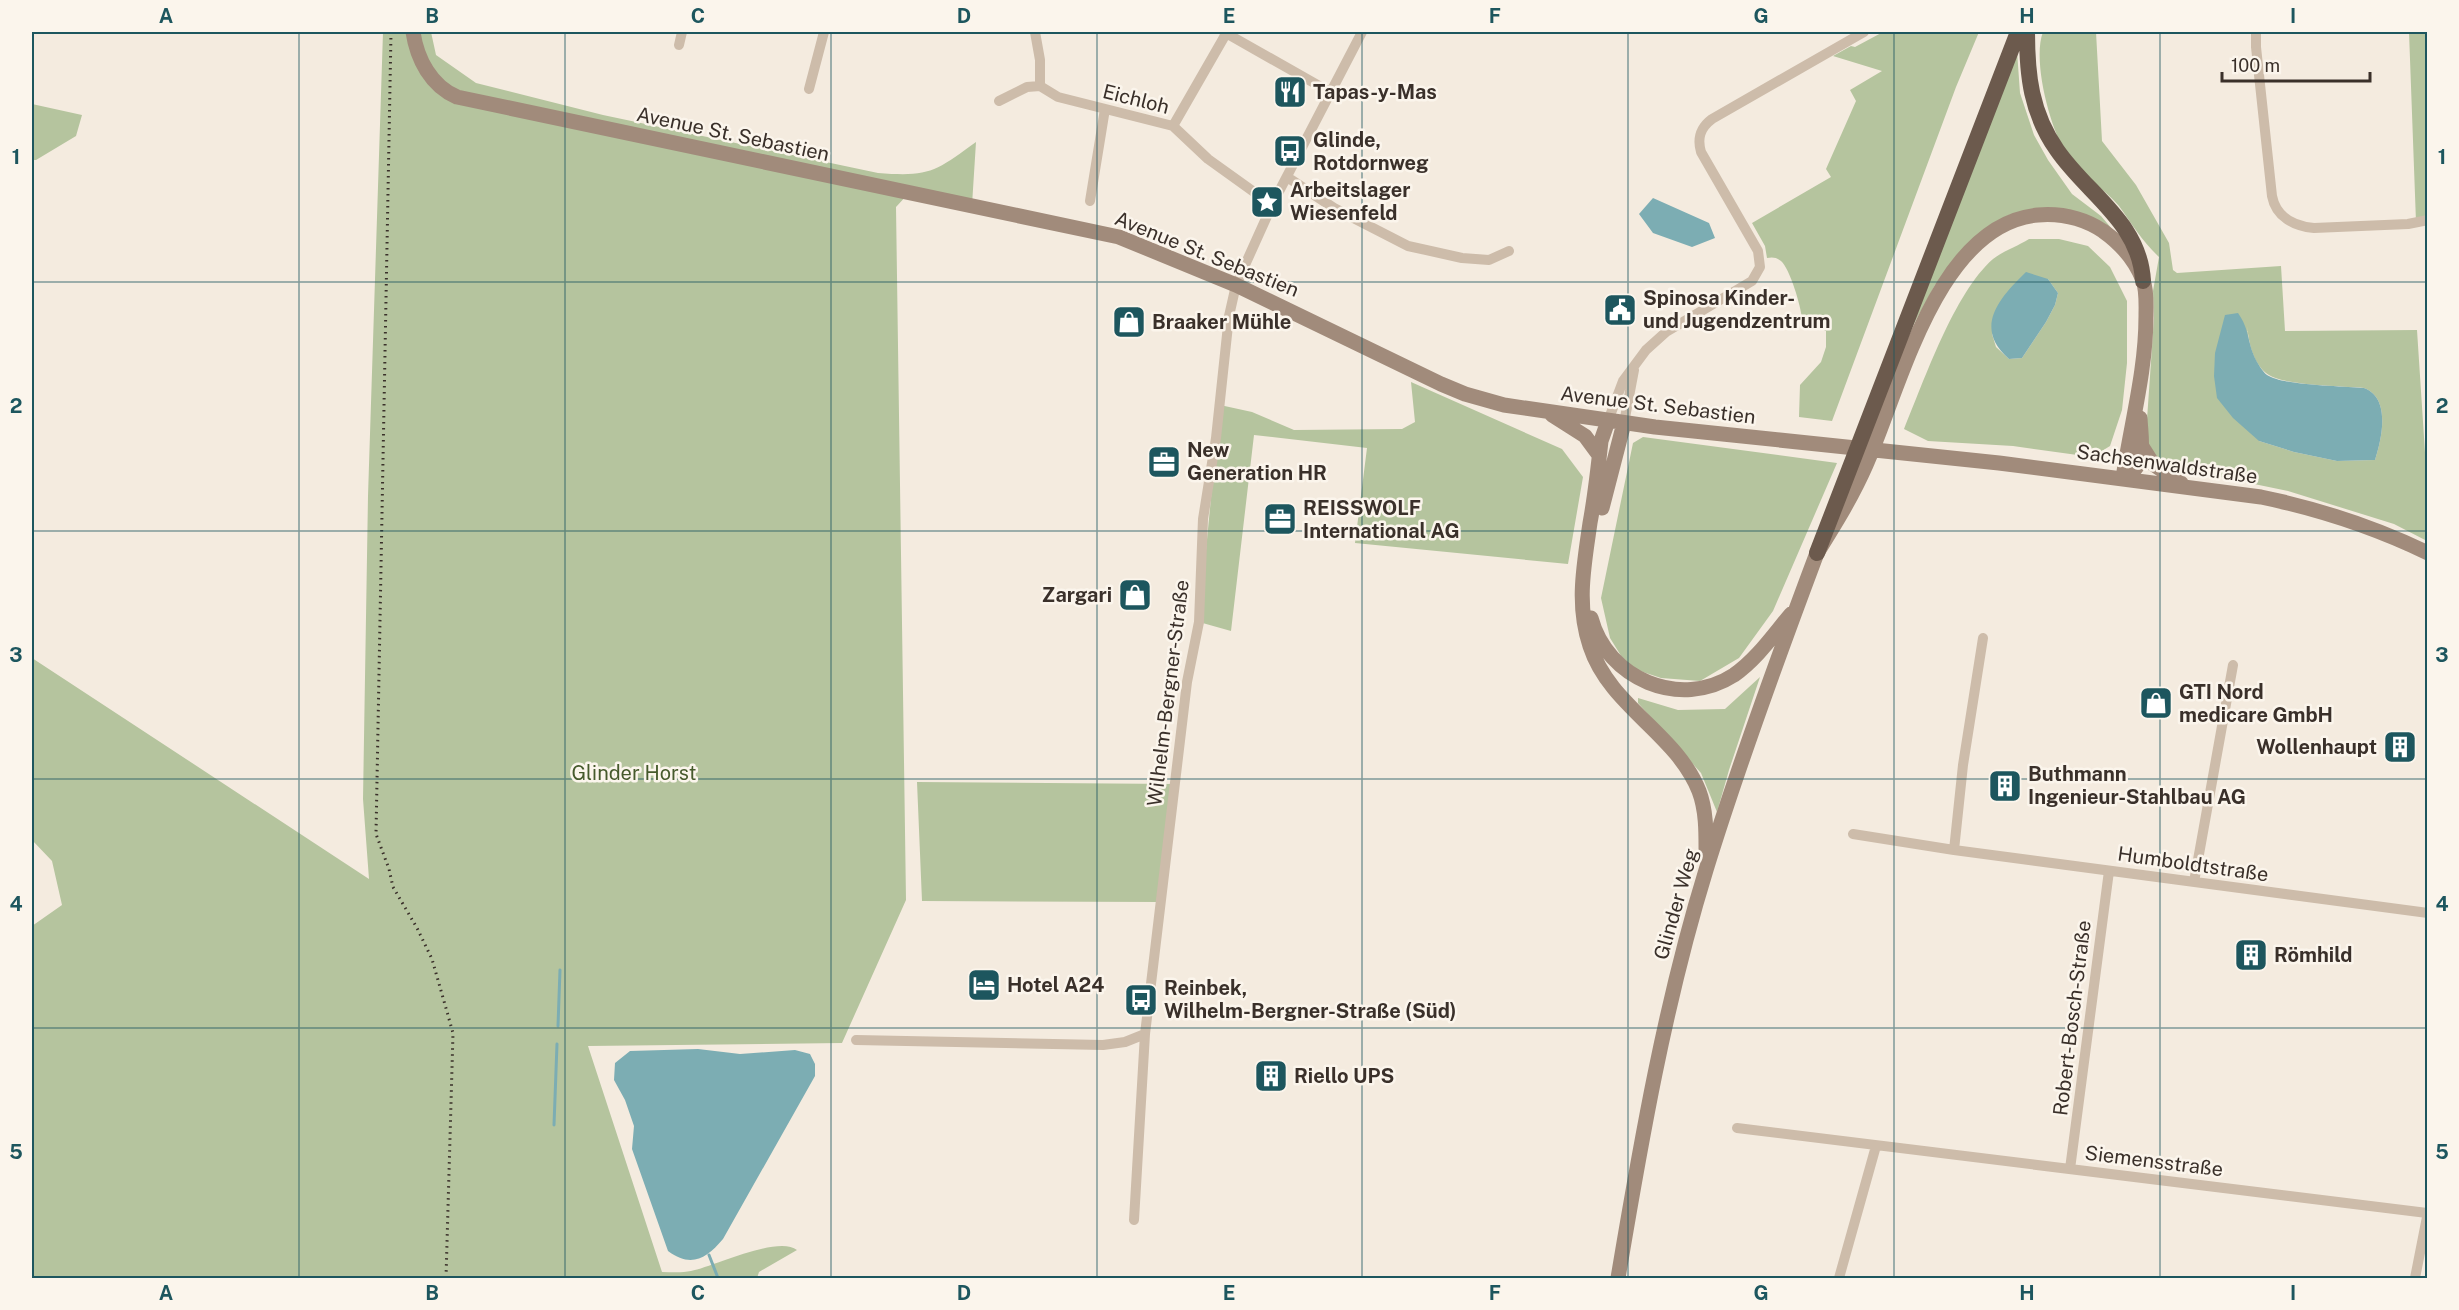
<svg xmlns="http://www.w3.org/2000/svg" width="2459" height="1310" font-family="'Public Sans',sans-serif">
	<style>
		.green { fill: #b5c49e; fill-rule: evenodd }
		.water { fill: #7cadb3 }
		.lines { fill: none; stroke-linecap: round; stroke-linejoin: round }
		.stream { stroke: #7cadb3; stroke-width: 3 }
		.minor { stroke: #cdbcaa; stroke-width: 10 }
		.secondary { stroke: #a18b7b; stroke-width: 15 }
		.trunk { stroke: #6c5a4d; stroke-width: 16 }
		.rail { stroke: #3a302a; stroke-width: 3; stroke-dasharray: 1.5 4.5; stroke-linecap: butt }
		.grid { fill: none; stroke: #1d565e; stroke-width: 1.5; stroke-opacity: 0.55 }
		.labels { text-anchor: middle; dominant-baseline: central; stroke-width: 5; stroke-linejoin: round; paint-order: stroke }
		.poi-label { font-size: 20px; font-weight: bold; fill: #3a302a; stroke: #fbf5ec; text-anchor: start }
		.street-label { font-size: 20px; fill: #3a302a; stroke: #fbf5ec }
		.park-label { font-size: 20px; fill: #465a2c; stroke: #fbf5ec }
		.neatline { fill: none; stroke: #1d565e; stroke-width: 2 }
		.grid-label { font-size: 20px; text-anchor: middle; font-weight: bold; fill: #1d565e }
	</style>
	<rect width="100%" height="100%" fill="#f4ebdf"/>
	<!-- green -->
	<path class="green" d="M383 32H431L436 55 476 83 603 115 878 173C929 177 935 172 976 142L972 205 908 194 896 207 906 900 842 1043 588 1046 662 1272C671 1272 682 1273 691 1271 713 1267 778 1235 797 1250L759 1272 757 1278H32V926L62 905 52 861 32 840V658L369 879 363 799 368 496Z
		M1883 32H1979L1956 87 1832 421 1799 417 1800 385 1821 362 1826 347V331L1802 319C1801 306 1790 269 1781 261 1776 257 1772 257 1767 258L1765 246 1752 223 1831 177 1826 169 1856 101 1850 90 1882 71 1833 56 1851 46 1855 47Z
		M2043 32H2096L2102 141 2136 185 2169 243 2173 270 2177 273 2281 266 2285 331 2417 330 2427 483V541L2394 524 2288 491 2167 466 2150 452 2146 434 2154 318 2153 291 2159 257C2142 241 2132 224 2119 206 2104 188 2080 175 2067 155 2050 129 2032 60 2043 32ZM2247 326C2249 342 2252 361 2266 373 2281 386 2342 386 2364 388 2391 398 2382 438 2375 460L2337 461 2294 452 2259 441Z
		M2409 32H2428L2427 220 2416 222Z
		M2017 51 2020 93 2034 135 2048 160 2072 194 2101 216 2124 243 2036 209 2009 215 1990 225 1935 285 1903 344Z
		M32 104 82 115 76 136 36 160H32Z
		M2029 239H2059L2088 246 2110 267 2127 301V363L2122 410 2110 446 2092 457 2013 446 1928 441 1904 429C1924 381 1954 293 1993 259 2003 251 2018 246 2029 239ZM2048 279 2058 293 2055 305 2046 322 2022 358 2009 359 1996 347 1992 334Z
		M1411 382 1562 449 1583 477 1568 564 1355 543 1367 448 1254 435 1231 631 1199 622 1220 405 1252 412 1294 430 1402 429 1415 422Z
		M1643 437 1837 463 1773 611 1739 658 1700 681 1661 678 1628 667 1610 638 1601 598 1633 443Z
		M1760 677 1729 770 1717 812 1701 773 1638 703V698L1678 710 1725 709Z
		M917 782 1176 784 1161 902 922 901Z"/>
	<!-- water -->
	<path class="water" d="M1653 198 1709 223 1715 238 1692 247 1653 233 1639 214Z
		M2026 272 2048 279 2058 293 2055 305 2046 322 2022 358 2009 359C1973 328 1999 298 2026 272Z
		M2238 313C2250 330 2247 342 2256 360 2258 364 2263 372 2267 375 2284 386 2342 386 2364 388 2391 398 2382 438 2375 460L2337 461 2294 452 2259 441 2233 418 2217 398 2214 376 2215 353 2225 315Z
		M698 1049 740 1054 795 1050 810 1054 815 1064V1076L723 1239C706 1259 691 1268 668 1251L632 1149 634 1126 625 1100 614 1080 615 1063 630 1051Z"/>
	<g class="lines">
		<!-- stream -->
		<path class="stream" d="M558 1026 560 970
			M554 1125 557 1044
			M709 1255 718 1278"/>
		<!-- minor -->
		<path class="minor" d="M1224 32 1330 92
			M2256 32V47L2272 196C2276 217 2294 226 2314 228L2408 224 2428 220
			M679 45 682 32
			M1040 86 1058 97 1173 126 1208 159 1272 205
			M809 89 824 32
			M999 101 1027 87 1040 86V60L1035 32
			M1173 126 1227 32
			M1287 177 1334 208 1408 246 1462 258 1489 260 1509 251
			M1090 201 1105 109
			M1608 421 1623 381 1646 350 1666 332 1752 281 1760 267 1758 251 1701 152C1697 138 1700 128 1712 119L1864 32
			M1624 423 1634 370
			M1853 834 1954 850 2428 913
			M1954 850 1963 765 1983 638
			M2194 882 2233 665
			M856 1040 1103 1045 1125 1042 1145 1034
			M1737 1128 2427 1213
			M2070 1169 2109 871
			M1134 1220 1145 1034 1187 682 1199 622 1203 519 1216 438 1229 316 1236 285 1272 205 1362 32
			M1839 1278 1876 1146
			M2415 1278 2428 1212"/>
		<!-- secondary -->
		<path class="secondary" d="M413 32C417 59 431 86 457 97L1119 237 1236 285 1441 384 1465 394 1504 405 1655 427 1999 463 2261 497C2319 509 2374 527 2428 553
			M1552 415 1585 436 1599 455
			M1608 421 1601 441C1598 469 1595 496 1590 523 1584 565 1576 605 1590 646 1610 707 1676 733 1699 791 1707 812 1706 836 1706 859
			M2141 445 2153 464 2181 483
			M2123 478C2148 468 2141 440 2140 418
			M1602 508 1624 423
			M1591 618C1607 679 1680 710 1734 675 1757 659 1774 634 1791 614
			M1618 1278C1641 1141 1665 1003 1706 870 1739 763 1778 657 1817 553 1835 524 1852 497 1866 465 1900 389 1937 224 2038 215 2062 213 2083 218 2103 231 2120 243 2135 260 2143 280 2147 291 2146 305 2146 316 2146 371 2131 424 2123 478"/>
		<!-- trunk -->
		<path class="trunk" d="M2027 32C2027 75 2031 113 2057 150 2087 194 2140 222 2143 281
			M1817 553 2018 32"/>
		<!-- rail -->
		<path class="rail" d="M391 32 376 834 389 869 393 887 417 928 432 959 453 1033 446 1278"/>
	</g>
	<!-- grid -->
	<path class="grid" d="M299 32V1278M565 32V1278M831 32V1278M1097 32V1278M1362 32V1278M1628 32V1278M1894 32V1278M2160 32V1278M32 282H2428M32 531H2428M32 779H2428M32 1028H2428"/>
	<!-- icons -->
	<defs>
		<symbol id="restaurant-square" viewBox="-11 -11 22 22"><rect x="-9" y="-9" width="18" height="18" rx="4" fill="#1d565e" stroke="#fbf5ec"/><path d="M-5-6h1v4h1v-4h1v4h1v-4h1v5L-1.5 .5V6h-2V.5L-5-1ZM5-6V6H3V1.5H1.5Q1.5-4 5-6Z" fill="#fff"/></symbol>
		<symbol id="bus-square" viewBox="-11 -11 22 22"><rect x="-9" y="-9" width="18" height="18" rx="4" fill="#1d565e" stroke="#fbf5ec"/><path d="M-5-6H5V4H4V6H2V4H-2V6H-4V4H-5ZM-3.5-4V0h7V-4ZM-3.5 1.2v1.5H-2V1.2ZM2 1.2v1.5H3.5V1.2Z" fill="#fff"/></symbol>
		<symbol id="sight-square" viewBox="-11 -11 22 22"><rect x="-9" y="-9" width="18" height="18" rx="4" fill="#1d565e" stroke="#fbf5ec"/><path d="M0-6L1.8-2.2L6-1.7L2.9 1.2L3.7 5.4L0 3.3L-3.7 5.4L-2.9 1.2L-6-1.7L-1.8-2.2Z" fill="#fff"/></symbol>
		<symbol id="civic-square" viewBox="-11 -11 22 22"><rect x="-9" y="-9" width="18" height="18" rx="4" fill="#1d565e" stroke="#fbf5ec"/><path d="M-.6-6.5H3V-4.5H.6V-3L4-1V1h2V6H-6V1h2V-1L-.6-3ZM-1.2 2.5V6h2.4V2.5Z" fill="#fff"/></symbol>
		<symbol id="shop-square" viewBox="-11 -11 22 22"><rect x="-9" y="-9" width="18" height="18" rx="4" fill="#1d565e" stroke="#fbf5ec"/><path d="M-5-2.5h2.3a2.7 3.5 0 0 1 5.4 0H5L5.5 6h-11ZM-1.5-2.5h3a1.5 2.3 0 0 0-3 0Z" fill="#fff"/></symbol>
		<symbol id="office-square" viewBox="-11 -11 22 22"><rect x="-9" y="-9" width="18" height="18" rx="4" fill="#1d565e" stroke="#fbf5ec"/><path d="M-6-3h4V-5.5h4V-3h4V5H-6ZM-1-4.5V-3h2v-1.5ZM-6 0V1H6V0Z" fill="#fff"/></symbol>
		<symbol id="building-square" viewBox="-11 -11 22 22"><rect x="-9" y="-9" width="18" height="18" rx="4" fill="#1d565e" stroke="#fbf5ec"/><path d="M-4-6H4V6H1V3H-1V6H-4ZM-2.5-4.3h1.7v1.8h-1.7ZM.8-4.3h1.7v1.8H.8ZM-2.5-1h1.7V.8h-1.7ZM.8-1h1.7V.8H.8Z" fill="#fff"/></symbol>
		<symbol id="hotel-square" viewBox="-11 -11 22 22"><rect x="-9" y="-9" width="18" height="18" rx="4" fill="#1d565e" stroke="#fbf5ec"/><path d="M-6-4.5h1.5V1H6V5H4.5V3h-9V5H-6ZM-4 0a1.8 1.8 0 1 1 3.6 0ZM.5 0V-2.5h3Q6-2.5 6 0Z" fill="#fff"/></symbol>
	</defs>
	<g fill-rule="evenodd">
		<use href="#restaurant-square" x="1271" y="73" width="38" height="38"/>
		<use href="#bus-square" x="1271" y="132" width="38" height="38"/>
		<use href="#sight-square" x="1248" y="183" width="38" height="38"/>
		<use href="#civic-square" x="1601" y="291" width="38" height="38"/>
		<use href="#shop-square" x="1110" y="303" width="38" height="38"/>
		<use href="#office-square" x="1145" y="443" width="38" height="38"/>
		<use href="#office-square" x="1261" y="500" width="38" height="38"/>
		<use href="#shop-square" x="1116" y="576" width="38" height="38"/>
		<use href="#shop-square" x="2137" y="684" width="38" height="38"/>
		<use href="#building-square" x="2381" y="728" width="38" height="38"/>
		<use href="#building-square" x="1986" y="767" width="38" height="38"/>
		<use href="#building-square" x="2232" y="936" width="38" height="38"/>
		<use href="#hotel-square" x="965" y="966" width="38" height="38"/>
		<use href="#bus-square" x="1122" y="981" width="38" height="38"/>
		<use href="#building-square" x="1252" y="1057" width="38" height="38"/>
	</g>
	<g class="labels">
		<!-- poi labels -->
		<g class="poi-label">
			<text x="1313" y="92">Tapas-y-Mas</text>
			<text x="1313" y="140">Glinde,<tspan x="1313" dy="23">Rotdornweg</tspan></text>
			<text x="1290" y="190">Arbeitslager<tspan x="1290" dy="23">Wiesenfeld</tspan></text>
			<text x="1643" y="298">Spinosa Kinder-<tspan x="1643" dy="23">und Jugendzentrum</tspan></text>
			<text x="1152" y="322">Braaker Mühle</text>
			<text x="1187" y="450">New<tspan x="1187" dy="23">Generation HR</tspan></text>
			<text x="1303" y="508">REISSWOLF<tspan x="1303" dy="23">International AG</tspan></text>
			<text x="1112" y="595" text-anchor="end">Zargari</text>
			<text x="2179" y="692">GTI Nord<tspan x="2179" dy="23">medicare GmbH</tspan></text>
			<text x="2377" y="747" text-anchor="end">Wollenhaupt</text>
			<text x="2028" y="774">Buthmann<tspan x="2028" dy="23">Ingenieur-Stahlbau AG</tspan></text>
			<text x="2274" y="955">Römhild</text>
			<text x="1007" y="985">Hotel A24</text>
			<text x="1164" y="988">Reinbek,<tspan x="1164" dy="23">Wilhelm-Bergner-Straße (Süd)</tspan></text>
			<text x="1294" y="1076">Riello UPS</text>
		</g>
		<!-- street labels -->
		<g class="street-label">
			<text transform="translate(1136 99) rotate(14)">Eichloh</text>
			<text transform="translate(733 134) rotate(12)">Avenue St. Sebastien</text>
			<text transform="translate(1207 254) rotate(22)">Avenue St. Sebastien</text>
			<text transform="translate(1658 405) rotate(7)">Avenue St. Sebastien</text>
			<text transform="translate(2167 464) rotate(8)">Sachsenwaldstraße</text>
			<text transform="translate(1168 693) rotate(-83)">Wilhelm-Bergner-Straße</text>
			<text transform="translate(2193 864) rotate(8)">Humboldtstraße</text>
			<text transform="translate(1676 904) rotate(-74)">Glinder Weg</text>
			<text transform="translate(2072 1018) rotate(-83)">Robert-Bosch-Straße</text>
			<text transform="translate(2154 1161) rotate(7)">Siemensstraße</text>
		</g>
		<!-- park labels -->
		<g class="park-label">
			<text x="634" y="773">Glinder Horst</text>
		</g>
	</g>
	<!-- border -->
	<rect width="2459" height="1310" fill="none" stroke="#fbf5ec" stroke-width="66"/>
	<!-- scale -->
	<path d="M2222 72v9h148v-9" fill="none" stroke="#3a302a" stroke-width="3"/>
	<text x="2231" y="72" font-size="18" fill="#3a302a" stroke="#fbf5ec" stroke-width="4.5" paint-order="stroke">100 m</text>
	<rect x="33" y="33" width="2393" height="1244" class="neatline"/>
	<g class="grid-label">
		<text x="166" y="23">A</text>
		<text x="432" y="23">B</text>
		<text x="698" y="23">C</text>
		<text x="964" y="23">D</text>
		<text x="1229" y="23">E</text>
		<text x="1495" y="23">F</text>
		<text x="1761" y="23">G</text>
		<text x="2027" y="23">H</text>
		<text x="2293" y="23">I</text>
		<text x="16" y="164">1</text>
		<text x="2442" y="164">1</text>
		<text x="16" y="413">2</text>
		<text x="2442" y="413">2</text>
		<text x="16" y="662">3</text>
		<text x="2442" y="662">3</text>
		<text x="16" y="911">4</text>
		<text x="2442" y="911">4</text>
		<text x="16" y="1159">5</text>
		<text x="2442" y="1159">5</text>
		<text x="166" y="1300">A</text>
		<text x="432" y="1300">B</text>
		<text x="698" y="1300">C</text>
		<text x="964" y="1300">D</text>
		<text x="1229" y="1300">E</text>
		<text x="1495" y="1300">F</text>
		<text x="1761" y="1300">G</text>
		<text x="2027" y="1300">H</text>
		<text x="2293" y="1300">I</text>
	</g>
</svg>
